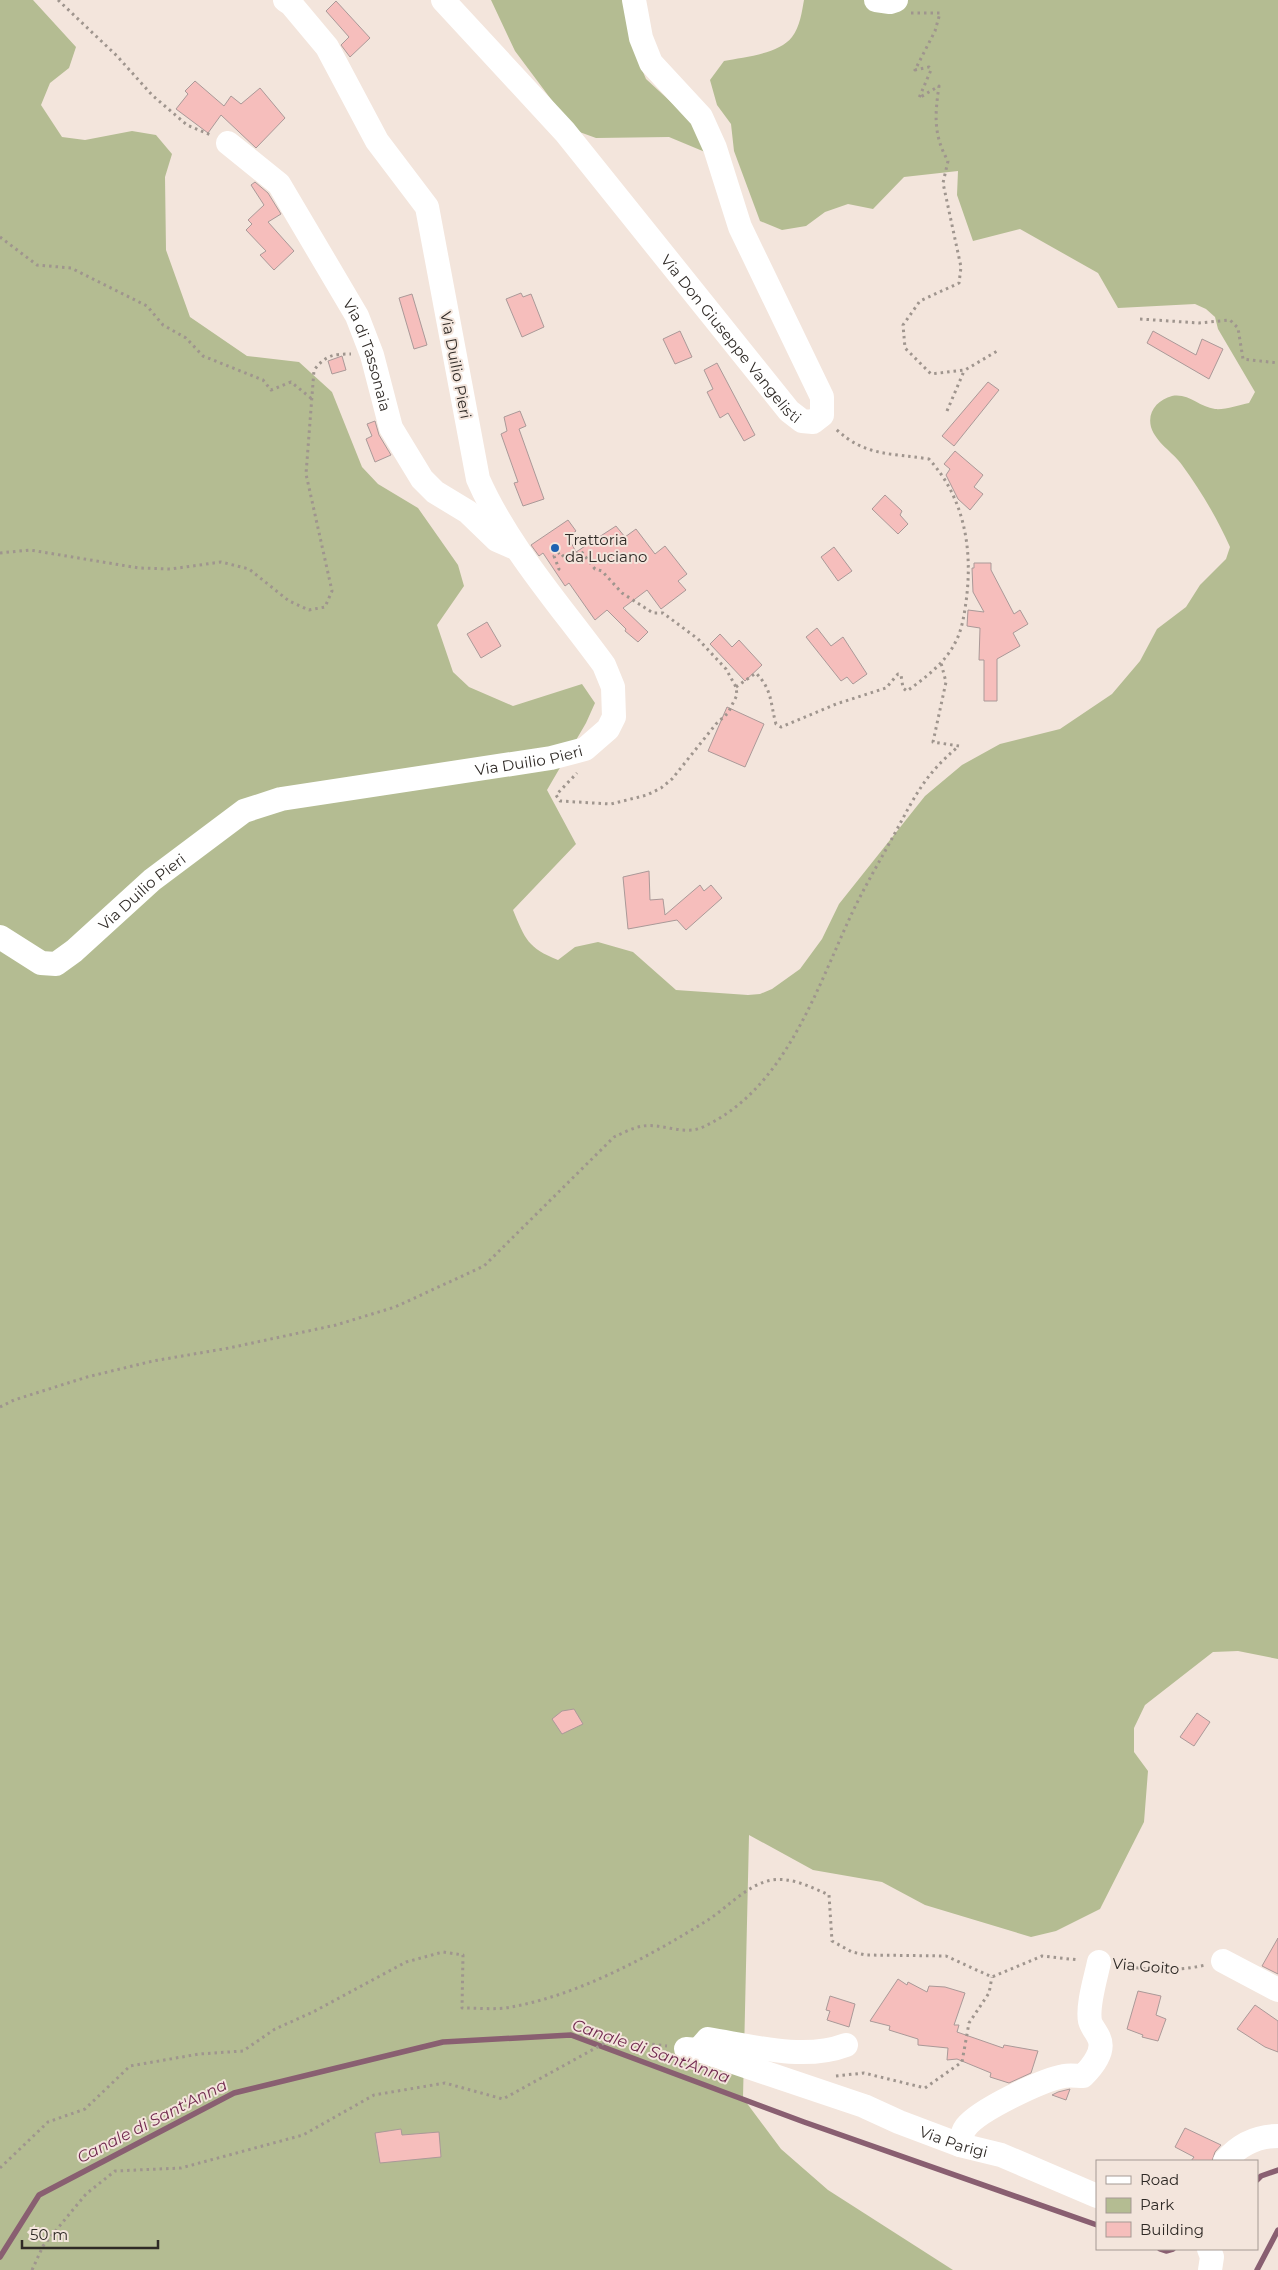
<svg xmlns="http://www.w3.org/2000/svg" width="1278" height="2270" font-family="Montserrat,sans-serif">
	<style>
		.green { fill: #b4bc92 }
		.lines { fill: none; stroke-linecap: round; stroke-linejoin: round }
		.stream { stroke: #895f71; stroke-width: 5.5 }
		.building { fill: #f6bebc; stroke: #aa9998 }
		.path { stroke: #9f958e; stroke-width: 3; stroke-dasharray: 2.5 4; stroke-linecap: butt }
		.minor { stroke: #fff; stroke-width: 24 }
		.poi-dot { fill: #1f62b2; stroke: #f3e5dc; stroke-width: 2 }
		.labels { text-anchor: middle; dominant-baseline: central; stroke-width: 4; stroke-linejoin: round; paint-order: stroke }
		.street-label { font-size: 15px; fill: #2f2a26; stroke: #f3e5dc }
		.poi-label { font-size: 15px; fill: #2f2a26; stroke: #f3e5dc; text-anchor: start }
		.water-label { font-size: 16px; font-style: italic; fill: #71294f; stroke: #f3e5dc }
	</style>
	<rect width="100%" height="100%" fill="#f3e5dc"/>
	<!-- green -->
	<path class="green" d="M0 0H33L76 47 69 68 50 83 41 105 62 137 85 140 132 131 156 135 172 154 165 177 166 250 190 317 247 356 299 362 332 392 362 467 378 484 418 508 458 565 464 586 437 625 453 672 469 687 513 706 582 684 595 703 586 723 547 790 576 844 513 910C525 939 528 948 558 960L575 947 598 942 633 952 676 990 748 995 760 994 772 989 800 969 822 939 839 904 925 796 962 765 1000 744 1060 729 1112 694 1140 661 1157 629 1186 607 1200 585 1226 559 1230 547C1217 518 1201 491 1182 465 1173 452 1156 443 1151 427 1147 411 1158 400 1172 396 1189 393 1199 407 1215 409 1225 410 1239 405 1249 403L1255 392 1218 329 1215 317 1206 309 1195 304 1118 308 1098 273 1020 229 973 241 957 195 958 171 904 177 873 209 848 204 825 212 806 226 782 230 760 221 734 151 731 124 717 105 710 80 724 61C744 57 779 54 792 37 800 27 802 11 804 0H1278V1659L1238 1651 1213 1652 1145 1705 1134 1728V1752L1148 1771 1144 1822 1100 1909 1056 1931 1031 1937 925 1905 882 1882 813 1870 749 1835 743 2098 781 2149 828 2190 953 2270H0Z
		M491 0H627L637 58 646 79 696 125 705 152 669 137 596 138 574 130 515 51Z"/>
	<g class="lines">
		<!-- stream -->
		<path class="stream" d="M1257 2180 1261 2176 1278 2170
			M1160 2249 1166 2251 1173 2249
			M0 2257 39 2195 234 2093 443 2042 571 2035 804 2122 1097 2225
			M1257 2270 1278 2230"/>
	</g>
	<!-- building -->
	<path class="building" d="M336 1 370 38 350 57 341 45 349 37 326 11Z
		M195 81 224 106 231 96 241 104 260 88 285 118 256 148 221 115 208 133 176 109 188 94 185 91Z
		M255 182 268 193 281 214 268 222 294 251 274 270 260 255 266 251 246 230 252 224 248 220 264 205 251 185Z
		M521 293 523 297 531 294 544 327 522 337 506 299Z
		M412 294 427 345 414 349 399 298Z
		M680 331 692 357 675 364 663 339Z
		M1153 331 1196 355 1202 339 1223 349 1209 379 1147 343Z
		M342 356 346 370 332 374 328 361Z
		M717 363 755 435 744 441 728 413 720 418 707 392 713 389 704 370Z
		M988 382 999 390 954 446 942 436Z
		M520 411 526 426 519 429 544 499 523 506 514 483 518 482 501 434 507 431 504 417Z
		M375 421 379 435 391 455 375 462 366 439 372 436 367 424Z
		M955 451 983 475 974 487 983 494 970 510 958 499 946 475 950 469 944 464Z
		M885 495 902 511 900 515 908 524 898 534 872 509Z
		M568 520 576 531 568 537 576 552 616 526 625 537 636 529 655 554 665 546 687 574 678 581 686 590 661 609 647 590 623 608 648 632 638 642 625 631 626 629 607 610 595 620 569 583 565 586 543 553 539 556 531 545Z
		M834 547 852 571 838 581 821 557Z
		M974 563H991V570L1014 614 1020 610 1028 624 1013 633 1020 646 997 659V701H984V660H979L980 628 967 626 968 610 984 612 973 592 972 568H974Z
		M487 622 501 646 481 658 467 634Z
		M817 628 831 646 843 637 867 674 853 684 847 677 841 681 806 637Z
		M720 634 732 647 739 640 762 665 745 681 710 644Z
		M727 707 764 724 745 767 708 751Z
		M649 871 650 900 663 899 665 915 700 885 704 891 711 885 722 898 686 930 677 920 628 929 623 877Z
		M574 1709 583 1724 562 1734 552 1719 562 1711Z
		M1197 1713 1210 1722 1194 1746 1180 1737Z
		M1278 1938V1974L1262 1966Z
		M898 1979 907 1985 908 1982 927 1992 929 1986 945 1987 965 1993 954 2025H959L957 2032 1003 2048 1004 2045 1038 2051 1031 2073 1009 2083 990 2077 991 2073 957 2059 947 2060 948 2048 918 2045V2039L889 2030 890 2026 870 2021Z
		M1138 1991 1161 1996 1156 2015 1166 2019 1158 2041 1142 2037 1143 2035 1127 2029Z
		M830 1996 855 2004 849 2027 827 2020 830 2011 826 2010Z
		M1255 2005 1278 2021V2052L1265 2047 1237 2029Z
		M1070 2089 1066 2100 1052 2095 1058 2092Z
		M1185 2128 1221 2145 1215 2152 1212 2161H1191L1194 2157 1175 2147Z
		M401 2129 402 2135 439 2132 441 2157 380 2163 375 2133Z"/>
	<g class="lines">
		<!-- path -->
		<path class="path" d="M58 0 117 56 152 95 187 125 211 135
			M911 13H940L935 31 915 70 929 67 931 70 919 98 939 86C935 114 933 135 948 161L943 183 961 267 959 283 920 301 903 325 905 348 931 374 965 370 999 350
			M0 237 37 265 71 268 147 306 163 325 186 338 203 356 263 380 271 390 291 382 312 399
			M1140 319 1199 323 1230 320 1238 328 1243 359 1278 363
			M947 411 964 371
			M0 553 30 550 139 568 171 569 221 562 249 569 289 601 309 610 325 607 332 591 306 474 314 370C326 355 333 354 351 354
			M558 570 559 569 554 556 560 552 567 561 581 551 595 569 602 571 622 593 653 613H663L698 639 726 669 736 687 737 695 728 713 716 724 672 779 661 788 647 795 611 804 560 801 556 795 577 773
			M736 687 756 673C773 691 770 703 776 724L781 727 836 704 886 688 898 674 901 675 903 688 907 691C925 678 945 663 955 643 962 630 964 616 966 602 973 550 965 499 929 459 893 453 865 457 836 429
			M0 1407 14 1400 87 1377 153 1361 229 1348 336 1325 395 1307 484 1266 614 1137C623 1133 634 1127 643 1126 662 1123 684 1136 703 1127 786 1089 817 987 853 911 866 884 881 859 895 833 915 796 925 774 959 746L933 742 946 682 941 663
			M1117 1965C1147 1970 1176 1972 1205 1965
			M836 2076 864 2073 925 2088 962 2062 969 2023 989 1993 992 1977
			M0 2168 48 2122 85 2109 130 2066 199 2054 243 2051 275 2029 313 2012 406 1962 443 1952 463 1955 462 2008C478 2008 496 2010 511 2007 579 1995 650 1956 708 1920 728 1907 748 1884 772 1880 792 1877 811 1887 829 1895L832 1941 852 1952 866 1955 946 1956 992 1977 1042 1956 1079 1960
			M32 2270 43 2246 86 2194 115 2171 181 2168 303 2135 374 2095 445 2083 503 2099 612 2039 667 2046"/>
		<!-- minor -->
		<g class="minor">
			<path id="s1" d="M443 0 565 132 789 411 802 421 813 422 822 415V397L740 227 715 148 701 117 651 63 641 38 634 0"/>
			<path d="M876 0 890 2 896 0"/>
			<path id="s2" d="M228 143 279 184 357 316 372 355 391 428 422 479 435 492 468 512 497 540 513 547"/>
			<path id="s3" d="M0 937 41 963 56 964 74 951 152 880 244 811 281 799 551 758 585 749 608 729 614 717 613 687 604 665C561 606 508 547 478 479L427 207 377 141 327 47 291 4 285 0"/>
			<path d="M1223 1961 1278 1990"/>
			<path d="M701 2047 708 2039C751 2046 804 2061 846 2045"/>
			<path id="s4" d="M686 2049 698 2050 864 2106 899 2122 960 2145 1001 2155 1097 2196"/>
			<path d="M960 2145C961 2139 962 2132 966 2127 979 2110 1042 2080 1064 2076 1070 2075 1077 2076 1083 2076 1092 2067 1105 2051 1099 2038 1097 2033 1091 2026 1090 2021 1087 2005 1096 1977 1099 1962"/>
			<path d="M1225 2161C1239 2145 1256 2136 1278 2136"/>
			<path d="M1209 2249 1212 2257 1210 2270"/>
		</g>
	</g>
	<!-- markers -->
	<circle class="poi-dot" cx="555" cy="548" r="5"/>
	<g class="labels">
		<!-- street labels -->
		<g class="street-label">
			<text stroke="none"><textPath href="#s1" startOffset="445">Via Don Giuseppe Vangelisti</textPath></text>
			<text stroke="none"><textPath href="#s2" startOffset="259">Via di Tassonaia</textPath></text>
			<text transform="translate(456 365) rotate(79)">Via Duilio Pieri</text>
			<text stroke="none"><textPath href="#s3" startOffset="596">Via Duilio Pieri</textPath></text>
			<text stroke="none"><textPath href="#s3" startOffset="176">Via Duilio Pieri</textPath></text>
			<text transform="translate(1146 1966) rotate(5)">Via Goito</text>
			<text stroke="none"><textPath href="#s4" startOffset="284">Via Parigi</textPath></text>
		</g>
		<!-- poi labels -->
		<g class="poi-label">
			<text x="565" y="539">Trattoria<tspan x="565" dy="17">da Luciano</tspan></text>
		</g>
		<!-- water labels -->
		<g class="water-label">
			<text transform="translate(651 2051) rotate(19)">Canale di Sant'Anna</text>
			<text transform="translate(152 2121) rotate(-27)">Canale di Sant'Anna</text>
		</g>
	</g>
	<!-- legend -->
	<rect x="1096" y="2160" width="162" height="90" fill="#f3e5dc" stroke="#a59a93"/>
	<rect x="1106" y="2176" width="25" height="8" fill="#ffffff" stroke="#a59a93"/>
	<text x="1140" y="2185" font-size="15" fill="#2f2a26">Road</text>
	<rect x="1106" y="2198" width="25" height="15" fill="#b4bc92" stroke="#a59a93"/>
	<text x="1140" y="2210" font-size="15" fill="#2f2a26">Park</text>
	<rect x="1106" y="2222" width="25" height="15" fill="#f6bebc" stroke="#a59a93"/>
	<text x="1140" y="2235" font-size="15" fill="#2f2a26">Building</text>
	<!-- scale -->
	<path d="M22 2240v8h136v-8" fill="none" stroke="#2f2a26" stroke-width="2.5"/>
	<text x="30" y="2240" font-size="15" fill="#2f2a26" stroke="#f3e5dc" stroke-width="4" paint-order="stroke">50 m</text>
</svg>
